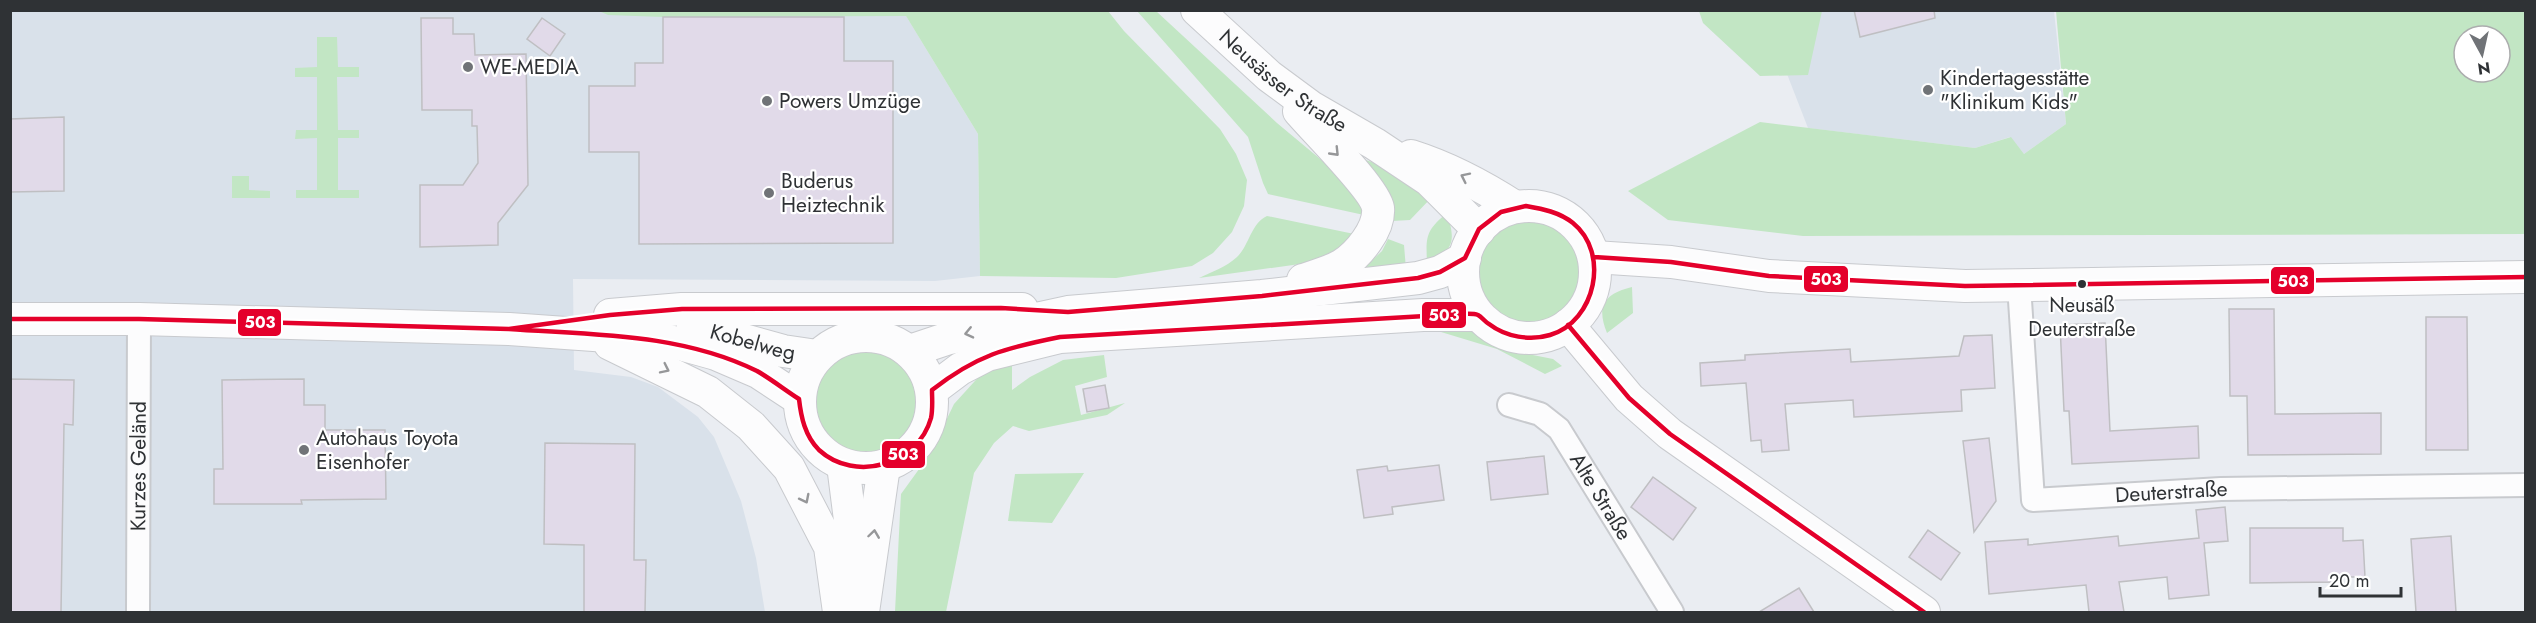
<svg xmlns="http://www.w3.org/2000/svg" width="2536" height="623" font-family="Jost,sans-serif">
	<style>
		.built { fill: #d9e1ea }
		.green { fill: #c2e6c4; fill-rule: evenodd }
		.building { fill: #e1dae9; stroke: #bfbfc2; stroke-width: 1.5 }
		.lines { fill: none; stroke-linecap: round; stroke-linejoin: round }
		.street-casing { stroke: #c8cace; stroke-width: 26 }
		.secondary-casing { stroke: #c8cace; stroke-width: 34 }
		.street { stroke: #fcfcfd; stroke-width: 22 }
		.secondary { stroke: #fcfcfd; stroke-width: 32 }
		.bus-1-casing { stroke: #fff; stroke-width: 9 }
		.bus-1 { stroke: #e4002b; stroke-width: 4.5 }
		.oneway { stroke: #969799 }
		.poi-dot { fill: #707377; stroke: #fff; stroke-width: 2 }
		.bus-dot { fill: #2f3235; stroke: #fff; stroke-width: 2 }
		.labels { text-anchor: middle; dominant-baseline: central; stroke-width: 4.5; stroke-linejoin: round; paint-order: stroke }
		.bus-label { font-size: 20px; fill: #2f3235; stroke: #fff }
		.poi-label { font-size: 21px; fill: #2f3235; stroke: #fff; text-anchor: start }
		.street-label { font-size: 21px; fill: #2f3235; stroke: #fff }
		.line-badge { stroke: #fff; stroke-width: 2 }
		.badge-label { font-size: 16px; text-anchor: middle; font-weight: bold; fill: #fff }
	</style>
	<rect width="100%" height="100%" fill="#eaedf2"/>
	<!-- built -->
	<path class="built" d="M10 11H903L978 134 980 276 935 281 573 279 574 370 631 377 658 387 698 417 714 437 741 501 756 558 765 612H11Z
		M1803 11H2054L2066 124 2024 154 2010 137 1975 148 1808 128 1780 56Z"/>
	<!-- green -->
	<path class="green" d="M599 11H1108L1124 31 1220 129 1236 154 1247 180 1244 206 1232 232 1213 253 1192 266 1116 278 980 276 978 134 906 16 663 17 608 15Z
		M1137 11H1156L1277 123 1331 168 1357 194 1364 215 1268 194 1263 183 1248 137Z
		M1699 11H1822L1808 75 1760 76 1703 23Z
		M2056 11H2525V234L1803 236 1668 220 1628 191 1760 122 1975 148 2011 137 2024 154 2066 124ZM2464 36H2500V72H2464Z
		M317 37H337L338 67H359V77H337L338 130H359V138H338V190H359V198H296V190H317V138L295 139 296 130H317V77H295V68L317 67Z
		M1354 157C1384 163 1408 181 1432 197L1410 220 1392 221Z
		M232 176H249V190L270 191V198H232Z
		M1447 213C1456 242 1454 250 1427 264 1426 237 1425 231 1447 213Z
		M1267 216 1359 235 1334 256 1307 263 1199 278C1212 272 1226 267 1237 257 1249 246 1251 223 1267 216Z
		M1478 272a52 52 0 1 1 104 0a52 52 0 1 1-104 0Z
		M1388 239 1404 245 1406 269H1363L1382 251Z
		M1632 287 1633 313 1607 333C1596 306 1604 294 1632 287Z
		M1438 323 1471 330 1508 350 1553 359 1562 366 1545 374 1497 349 1441 332Z
		M813 403a52 52 0 1 1 104 0a52 52 0 1 1-104 0Z
		M1104 355 1107 377 1075 386 1081 415 1125 403 1107 415 1029 431 1013 426 994 443 974 473 946 612H895L901 494 930 454 954 404 984 371 1012 363V390L1030 377 1063 360Z
		M1084 473 1052 523 1008 521 1015 474Z"/>
	<!-- building -->
	<path class="building" d="M1854 10H1934L1935 18 1860 37Z
		M663 17H844V61H893V243L639 244V152H589V86H635V63H663Z
		M421 18H453V34H474L475 55 526 54 528 185 498 223V245L420 247V185H463L478 163 477 126H472V110H422Z
		M542 18 565 34 550 56 527 39Z
		M64 117V191L10 192V119Z
		M2229 309H2274L2275 414 2381 413V454L2248 455 2247 396H2230Z
		M2426 317H2467L2468 450H2426Z
		M2105 323 2110 431 2198 426 2199 458 2072 464 2069 411H2064L2060 325Z
		M1992 335 1995 388 1961 390 1962 411 1854 417 1853 400 1785 404 1789 450 1762 452 1761 440 1751 441 1746 383 1701 386 1700 363 1745 360V355L1850 349 1851 362 1959 356 1964 336Z
		M10 379 74 380 73 425 64 424 61 612H10Z
		M304 379V405H325V430H385L386 499 301 500 302 504H214V469H223L222 380Z
		M1105 385 1109 408 1087 412 1083 389Z
		M1989 438 1996 501 1974 532 1963 441Z
		M545 443 635 444 634 560H646L645 612H584V545L544 544Z
		M1544 456 1548 494 1491 500 1487 462Z
		M1439 465 1444 500 1392 507 1393 514 1364 518 1357 470 1387 466 1388 471Z
		M1653 477 1696 508 1673 540 1631 507Z
		M2225 507 2228 541 2204 543 2209 595 2169 599 2167 577 2119 582 2124 612H2089L2086 585 1989 594 1985 542 2028 539V545L2118 536 2119 546 2199 538 2196 510Z
		M2250 528H2343V541L2363 540 2365 577H2343V582L2250 583Z
		M1928 530 1960 553 1941 580 1909 557Z
		M2451 536 2456 612H2416L2411 539Z
		M1799 588 1814 612H1759Z"/>
	<g class="lines">
		<defs>
			<g id="street">
				<path id="s1" d="M2019 285 2033 500 2221 489 2526 485"/>
				<path id="s2" d="M1509 405 1540 414 1559 429 1672 612"/>
				<path id="s3" d="M138 612 139 319"/>
			</g>
			<g id="secondary">
				<path id="s4" d="M1197 10 1269 76 1311 107 1375 144 1429 180 1479 230"/>
				<path d="M1299 111C1315 130 1375 189 1378 208 1380 229 1358 255 1342 265 1330 272 1315 276 1303 280"/>
				<path d="M1411 156C1449 168 1481 185 1515 207"/>
				<circle cx="1529" cy="272" r="66"/>
				<path d="M1594 257 1671 262 1769 276 1965 286 2526 277"/>
				<path d="M610 315 682 309H1022"/>
				<path d="M10 319H139L509 329 636 338 673 342 716 354 758 372 799 399"/>
				<path d="M1568 325 1629 398 1670 434 1924 612"/>
				<path id="s5" d="M693 326 783 351 817 356"/>
				<circle cx="866" cy="402" r="66"/>
				<path d="M610 344 708 392 751 426 789 468 830 547 839 612"/>
				<path d="M910 351 946 339 1068 312 1262 296 1418 278 1440 272 1465 258"/>
				<path d="M932 390 960 369 987 355 1060 337 1423 315H1478"/>
				<path d="M843 465 850 520V580"/>
				<path d="M863 612 884 466"/>
			</g>
		</defs>
		<!-- street casing -->
		<use href="#street" class="street-casing"/>
		<!-- secondary casing -->
		<use href="#secondary" class="secondary-casing"/>
		<!-- street -->
		<use href="#street" class="street"/>
		<!-- secondary -->
		<use href="#secondary" class="secondary"/>
		<defs>
			<path id="bus-1" d="M1526 206C1543 209 1559 212 1573 223 1610 253 1596 321 1550 335 1530 341 1506 337 1489 324 1485 322 1482 317 1478 315 1473 313 1465 314 1460 314L1060 337C1005 348 977 355 932 390 932 399 933 409 931 418 918 465 855 483 819 450 805 436 801 417 799 399 785 390 771 379 757 371 680 333 593 335 509 329L610 315 682 309 1001 308 1068 312 1262 296 1418 278 1440 272 1465 258 1479 229 1501 212Z
				M1594 257 1671 262 1769 276 1965 286 2526 277
				M10 319H139L509 329
				M1568 325 1629 398 1670 434 1924 612"/>
		</defs>
		<!-- bus-1 casing -->
		<use href="#bus-1" class="bus-1-casing"/>
		<!-- bus-1 -->
		<use href="#bus-1" class="bus-1"/>
	</g>
	<!-- one-way arrows -->
	<defs><path id="oneway-chevron" d="M-2-3.5L2.5 0L-2 3.5" fill="none" stroke-width="1.6" stroke-linecap="round" stroke-linejoin="round" transform="scale(1.5)"/></defs>
	<g class="oneway">
		<use href="#oneway-chevron" transform="translate(1335 152) rotate(46)"/>
		<use href="#oneway-chevron" transform="translate(1465 177) rotate(-154)"/>
		<use href="#oneway-chevron" transform="translate(969 333) rotate(167)"/>
		<use href="#oneway-chevron" transform="translate(665 369) rotate(26)"/>
		<use href="#oneway-chevron" transform="translate(805 499) rotate(63)"/>
		<use href="#oneway-chevron" transform="translate(874 534) rotate(-82)"/>
	</g>
	<!-- markers -->
	<g class="poi-dot">
		<circle cx="468" cy="67" r="6"/>
		<circle cx="1928" cy="90" r="6"/>
		<circle cx="767" cy="101" r="6"/>
		<circle cx="769" cy="193" r="6"/>
		<circle cx="304" cy="450" r="6"/>
	</g>
	<circle class="bus-dot" cx="2082" cy="284" r="5"/>
	<g class="labels">
		<!-- bus labels -->
		<g class="bus-label">
			<text x="2082" y="305">Neusäß<tspan x="2082" dy="24">Deuterstraße</tspan></text>
		</g>
		<!-- poi labels -->
		<g class="poi-label">
			<text x="480" y="67">WE-MEDIA</text>
			<text x="1940" y="78">Kindertagesstätte<tspan x="1940" dy="24">"Klinikum Kids"</tspan></text>
			<text x="779" y="101">Powers Umzüge</text>
			<text x="781" y="181">Buderus<tspan x="781" dy="24">Heiztechnik</tspan></text>
			<text x="316" y="438">Autohaus Toyota<tspan x="316" dy="24">Eisenhofer</tspan></text>
		</g>
		<!-- street labels -->
		<g class="street-label">
			<text stroke="none"><textPath href="#s4" startOffset="112">Neusässer Straße</textPath></text>
			<text stroke="none"><textPath href="#s5" startOffset="62">Kobelweg</textPath></text>
			<text stroke="none"><textPath href="#s3" startOffset="146">Kurzes Geländ</textPath></text>
			<text stroke="none"><textPath href="#s1" startOffset="354">Deuterstraße</textPath></text>
			<text stroke="none"><textPath href="#s2" startOffset="136">Alte Straße</textPath></text>
		</g>
	</g>
	<g class="line-badge">
		<rect x="1803" y="265" width="46" height="28" rx="6" fill="#e4002b"/>
		<rect x="2270" y="266" width="45" height="29" rx="6" fill="#e4002b"/>
		<rect x="1421" y="301" width="46" height="28" rx="6" fill="#e4002b"/>
		<rect x="237" y="308" width="45" height="29" rx="6" fill="#e4002b"/>
		<rect x="881" y="440" width="45" height="29" rx="6" fill="#e4002b"/>
	</g>
	<g class="badge-label">
		<text x="1826" y="285">503</text>
		<text x="2293" y="287">503</text>
		<text x="1444" y="321">503</text>
		<text x="260" y="328">503</text>
		<text x="903" y="460">503</text>
	</g>
	<!-- border -->
	<rect width="2536" height="623" fill="none" stroke="#2f3235" stroke-width="24"/>
	<!-- north arrow -->
	<g transform="translate(2482 54) rotate(172)"><circle r="28" fill="#ffffff" stroke="#acadae" stroke-width="1.5"/>
	<path d="M0-4.5L10 22L0 15L-10 22Z" fill="#707377"/>
	<text y="-9" font-size="16" font-weight="bold" text-anchor="middle" fill="#2f3235">N</text>
	</g>
	<!-- scale -->
	<path d="M2320 587v9h81v-9" fill="none" stroke="#2f3235" stroke-width="3"/>
	<text x="2329" y="587" font-size="18" fill="#2f3235" stroke="#ffffff" stroke-width="4.5" paint-order="stroke">20 m</text>
</svg>
